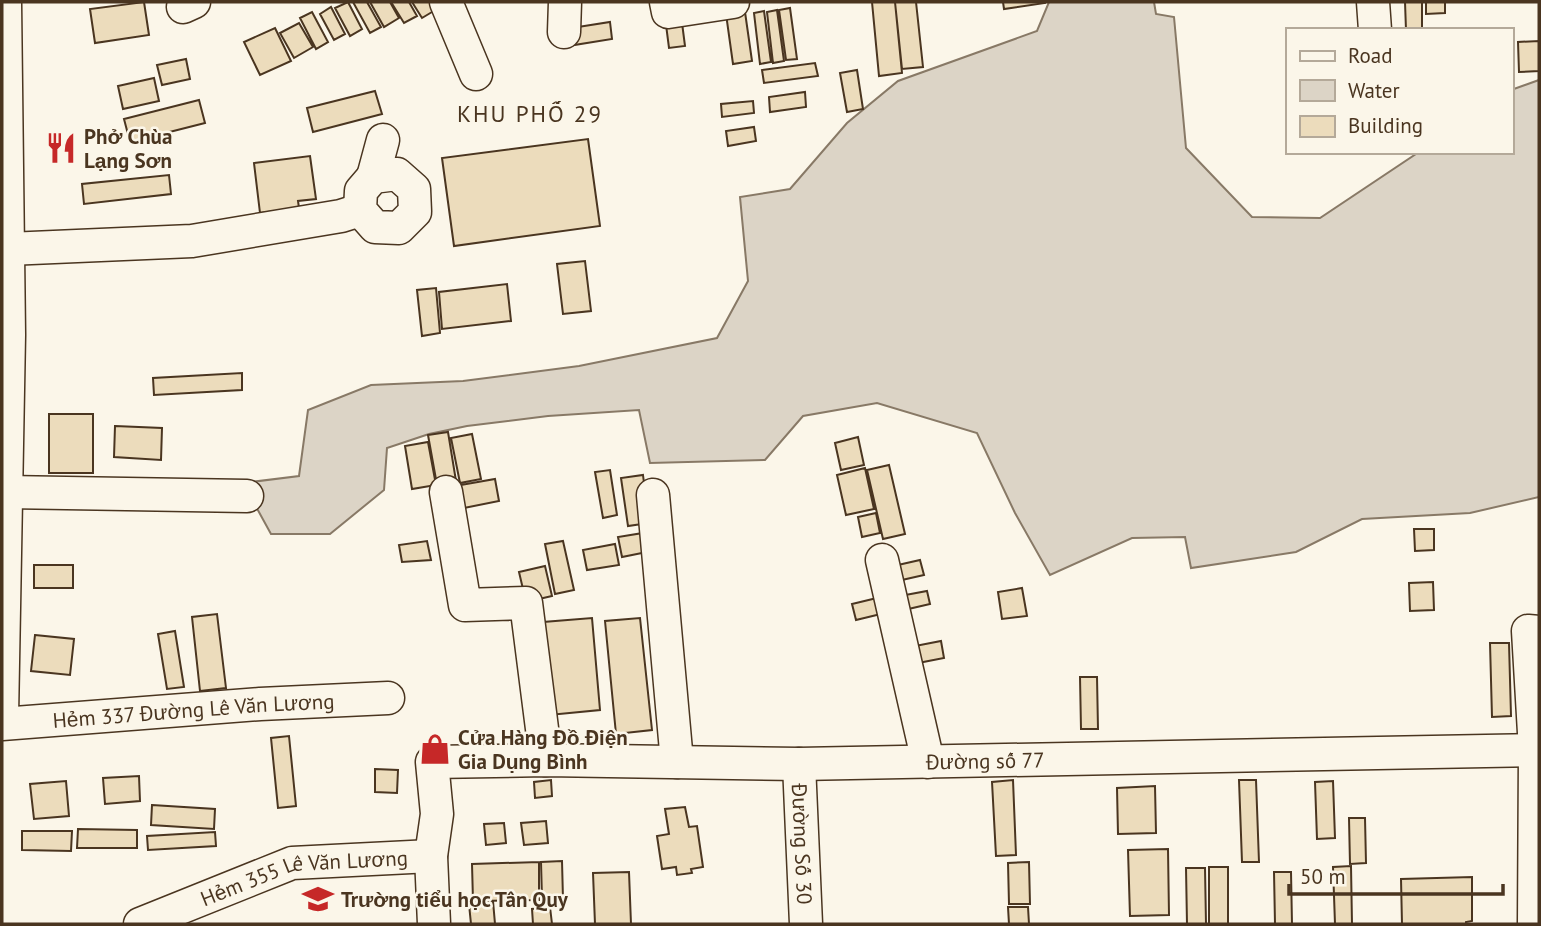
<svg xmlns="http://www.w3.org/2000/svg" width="1541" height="926" font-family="'PT Sans',sans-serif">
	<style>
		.water { fill: #dcd4c6; stroke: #887966; stroke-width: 2 }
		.building { fill: #ecdcbc; stroke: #4a3520; stroke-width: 2 }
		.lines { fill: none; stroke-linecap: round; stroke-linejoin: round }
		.minor-casing { stroke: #4a3520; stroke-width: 35 }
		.minor { stroke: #fbf6e9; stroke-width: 32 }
		.labels { text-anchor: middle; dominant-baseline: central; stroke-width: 5; stroke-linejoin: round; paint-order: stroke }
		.poi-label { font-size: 21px; font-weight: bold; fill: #4a3520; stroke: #fbf6e9; text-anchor: start }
		.street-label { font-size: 21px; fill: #4a3520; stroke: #fbf6e9 }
		.neighbourhood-label { font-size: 23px; letter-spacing: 2px; fill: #4a3520; stroke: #fbf6e9 }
	</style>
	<rect width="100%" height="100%" fill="#fbf6e9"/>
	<!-- water -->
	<path class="water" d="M1049 2H1154L1156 14 1174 17 1186 148 1252 217 1320 218 1419 152H1511V90L1539 80V497L1470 513 1362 519 1296 552 1191 568 1185 537 1132 538 1050 575 1015 513 977 433 877 403 803 416 765 460 650 463 639 410 548 416 467 426 429 434 387 448 384 490 330 534H271L243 483 299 476 308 410 371 385 463 381 579 366 717 338 748 281 740 197 790 189 847 123 898 81 1037 31Z"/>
	<!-- building -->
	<path class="building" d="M144 2 149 35 95 43 90 9Z
		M348 2 362 29 350 36 335 8Z
		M353 2H367L381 27 370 33Z
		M370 2H390L399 18 384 27Z
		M391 2H409L417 16 404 23Z
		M412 2H433L437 9 422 18Z
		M872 2H895L902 73 879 76Z
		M895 2H916L923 67 902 69Z
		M1003 2H1045V3L1004 9Z
		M1405 2H1422V30H1406Z
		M1426 2H1445V13L1426 14Z
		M331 7 345 34 334 40 320 14Z
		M790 8 797 59 786 60 779 10Z
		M777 10 784 61 773 63 767 12Z
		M764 11 771 62 760 64 754 13Z
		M312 12 328 42 316 49 300 18Z
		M745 12 752 61 733 64 726 14Z
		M681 15 685 46 669 48 665 17Z
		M610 22 612 39 568 46 565 29Z
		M299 23 313 47 294 58 280 33Z
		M275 28 291 61 260 75 244 42Z
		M1539 41V71L1519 72 1518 42Z
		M186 59 190 79 162 85 157 65Z
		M815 63 818 76 764 83 762 70Z
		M857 70 863 109 847 112 840 73Z
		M154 78 159 101 123 109 118 86Z
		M375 91 382 114 313 132 307 108Z
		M805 92 806 107 770 112 769 97Z
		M199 100 205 123 130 142 124 119Z
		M753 101 754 113 722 117 721 104Z
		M754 127 756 141 728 146 726 131Z
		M588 139 600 226 454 246 442 158Z
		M310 156 316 199 298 201 299 208 260 213 254 163Z
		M169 175 171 194 84 204 82 184Z
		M585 261 591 311 563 314 557 264Z
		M507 284 511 321 442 329 439 292Z
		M436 288 440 333 422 336 417 290Z
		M242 373V390L154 395 153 378Z
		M49 414H93V473H49Z
		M115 426 162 428 161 460 114 457Z
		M448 432 456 481 437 485 428 435Z
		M472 434 481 479 460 483 451 438Z
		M858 437 864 465 841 470 835 443Z
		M428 442 436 485 412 489 405 446Z
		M889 465 905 534 883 539 867 470Z
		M865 468 874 509 846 515 837 475Z
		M610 470 617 515 603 518 595 472Z
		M643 475 649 523 628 526 621 478Z
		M495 479 499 501 459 509 455 486Z
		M876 513 880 533 862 537 858 517Z
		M1414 529H1434V550L1415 551Z
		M643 533 647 552 622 557 618 537Z
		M427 541 431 560 402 562 399 545Z
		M563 541 574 590 555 594 545 544Z
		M615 544 619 565 587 570 583 550Z
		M920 560 924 575 893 582 889 567Z
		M34 565H73V588H34Z
		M545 566 552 596 526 602 519 572Z
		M1433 582 1434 610 1410 611 1409 583Z
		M1022 588 1027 616 1002 619 998 592Z
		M927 591 930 604 904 610 900 596Z
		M881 597 885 613 856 620 852 604Z
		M217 614 226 688 200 691 192 617Z
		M592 618 600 710 539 716 531 623Z
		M640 618 652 730 616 734 605 621Z
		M175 631 184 687 167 689 158 634Z
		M35 635 74 639 70 675 31 671Z
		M941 641 944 658 918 663 915 646Z
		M1490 643H1509L1511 716 1492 717Z
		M1080 677H1097L1098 729H1081Z
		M289 736 296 806 278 808 271 738Z
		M375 769 398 770 397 793 375 792Z
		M139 776 140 801 105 804 103 778Z
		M551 780 552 796 535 798 534 782Z
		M1013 780 1016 855 996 856 992 782Z
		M1239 780H1256L1259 862H1242Z
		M66 781 69 816 34 819 30 784Z
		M1333 781 1335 838 1317 839 1315 782Z
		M1155 786 1156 833 1118 834 1117 788Z
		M152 805 215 809 214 829 151 825Z
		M685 807 689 827 697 826 703 867 691 869 692 873 677 875 676 867 662 869 657 836 669 834 665 809Z
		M1349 818H1365L1366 863 1350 864Z
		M546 821 548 843 524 845 521 823Z
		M504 823 506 843 486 845 484 824Z
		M78 829 137 830V848H77Z
		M22 831H72L71 851 22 850Z
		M215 832 216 846 148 850 147 836Z
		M1168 849 1169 915 1130 916 1128 850Z
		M562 861 563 899H542L541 862Z
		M539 862V900L473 901 472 864Z
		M1029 862 1030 904H1009L1008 863Z
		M1351 866 1352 924H1335L1333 867Z
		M1209 867H1228V924H1209Z
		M1186 868H1205L1206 924H1187Z
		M629 872 631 924H595L593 873Z
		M1274 872H1291L1292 924H1275Z
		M1472 877V921L1466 922V924H1402L1401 879Z
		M493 901 495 924H471L469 904Z
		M550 907 552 924H533L532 909Z
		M1008 907H1028L1029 924H1009Z"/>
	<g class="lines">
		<defs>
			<g id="minor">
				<path d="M446 2 476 74"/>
				<path d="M666 2 668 12 733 2"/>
				<path d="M1373 2 1375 30"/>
				<path d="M183 7 194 2"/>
				<path d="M564 32 565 2"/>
				<path d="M397 174 414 189 415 212 399 228 375 227 360 210 361 191 373 177Z"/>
				<path d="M373 177 383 140"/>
				<path d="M8 249 192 241 341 216 360 210"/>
				<path d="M6 492 247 496"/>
				<path d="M446 492 465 605 526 603 546 760"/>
				<path d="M653 495 677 762"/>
				<path d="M882 560 928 762"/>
				<path d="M2 717 9 335 5 2"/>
				<path id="s1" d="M2 724 260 704 388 698"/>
				<path id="s2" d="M799 764 806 924"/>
				<path id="s3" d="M140 924 292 863 431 856"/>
				<path id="s4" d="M434 924 431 856 437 814 432 762 546 760 799 764 1539 750"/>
				<path d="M1534 924 1535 750 1528 631 1539 632"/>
			</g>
		</defs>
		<!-- minor casing -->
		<use href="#minor" class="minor-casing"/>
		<!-- minor -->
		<use href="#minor" class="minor"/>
	</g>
	<!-- icons -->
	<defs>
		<symbol id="restaurant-bare" viewBox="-9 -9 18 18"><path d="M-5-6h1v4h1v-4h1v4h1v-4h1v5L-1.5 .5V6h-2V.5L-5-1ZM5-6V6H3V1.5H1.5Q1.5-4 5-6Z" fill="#c62828" stroke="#fbf6e9" stroke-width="2.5" paint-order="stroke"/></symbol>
		<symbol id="shop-bare" viewBox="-9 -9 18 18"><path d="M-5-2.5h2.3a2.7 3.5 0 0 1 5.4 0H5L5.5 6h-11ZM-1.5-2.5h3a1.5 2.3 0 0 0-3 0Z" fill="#c62828" stroke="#fbf6e9" stroke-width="2.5" paint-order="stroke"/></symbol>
		<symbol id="school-bare" viewBox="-9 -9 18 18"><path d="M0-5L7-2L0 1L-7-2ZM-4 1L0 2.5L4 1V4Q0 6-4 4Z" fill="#c62828" stroke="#fbf6e9" stroke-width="2.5" paint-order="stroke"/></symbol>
	</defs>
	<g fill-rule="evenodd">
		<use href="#restaurant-bare" x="39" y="126" width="44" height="44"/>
		<use href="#shop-bare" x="413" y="727" width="44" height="44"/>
		<use href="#school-bare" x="296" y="877" width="44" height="44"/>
	</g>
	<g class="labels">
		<!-- poi labels -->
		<g class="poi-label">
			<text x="84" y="136">Phở Chùa<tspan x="84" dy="24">Lạng Sơn</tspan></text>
			<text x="458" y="737">Cửa Hàng Đồ Điện<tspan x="458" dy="24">Gia Dụng Bình</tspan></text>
			<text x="341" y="899">Trường tiểu học Tân Quy</text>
		</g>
		<!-- street labels -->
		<g class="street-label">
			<text stroke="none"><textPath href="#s1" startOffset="192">Hẻm 337 Đường Lê Văn Lương</textPath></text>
			<text stroke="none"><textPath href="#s4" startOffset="716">Đường số 77</textPath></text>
			<text stroke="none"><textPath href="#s2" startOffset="80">Đường Số 30</textPath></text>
			<text stroke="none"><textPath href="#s3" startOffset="173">Hẻm 355 Lê Văn Lương</textPath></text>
		</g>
		<!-- neighbourhood labels -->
		<g class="neighbourhood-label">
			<text x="530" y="113">KHU PHỐ 29</text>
		</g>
	</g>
	<!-- border -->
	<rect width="1541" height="926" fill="none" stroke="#4a3520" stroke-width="7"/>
	<!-- legend -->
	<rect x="1286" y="28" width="228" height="126" fill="#fbf6e9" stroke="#b4a999" stroke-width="2"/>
	<rect x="1300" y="51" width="35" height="10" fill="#fbf6e9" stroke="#b4a999" stroke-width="2"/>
	<text x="1348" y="63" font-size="21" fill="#4a3520">Road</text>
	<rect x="1300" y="80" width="35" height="21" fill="#dcd4c6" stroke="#b4a999" stroke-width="2"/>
	<text x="1348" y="98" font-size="21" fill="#4a3520">Water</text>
	<rect x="1300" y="116" width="35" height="21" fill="#ecdcbc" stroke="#b4a999" stroke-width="2"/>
	<text x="1348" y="133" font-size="21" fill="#4a3520">Building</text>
	<!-- scale -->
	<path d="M1289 884v10h214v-10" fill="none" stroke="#4a3520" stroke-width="3.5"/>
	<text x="1300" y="884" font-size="21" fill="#4a3520" stroke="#fbf6e9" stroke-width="5" paint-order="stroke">50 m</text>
</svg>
